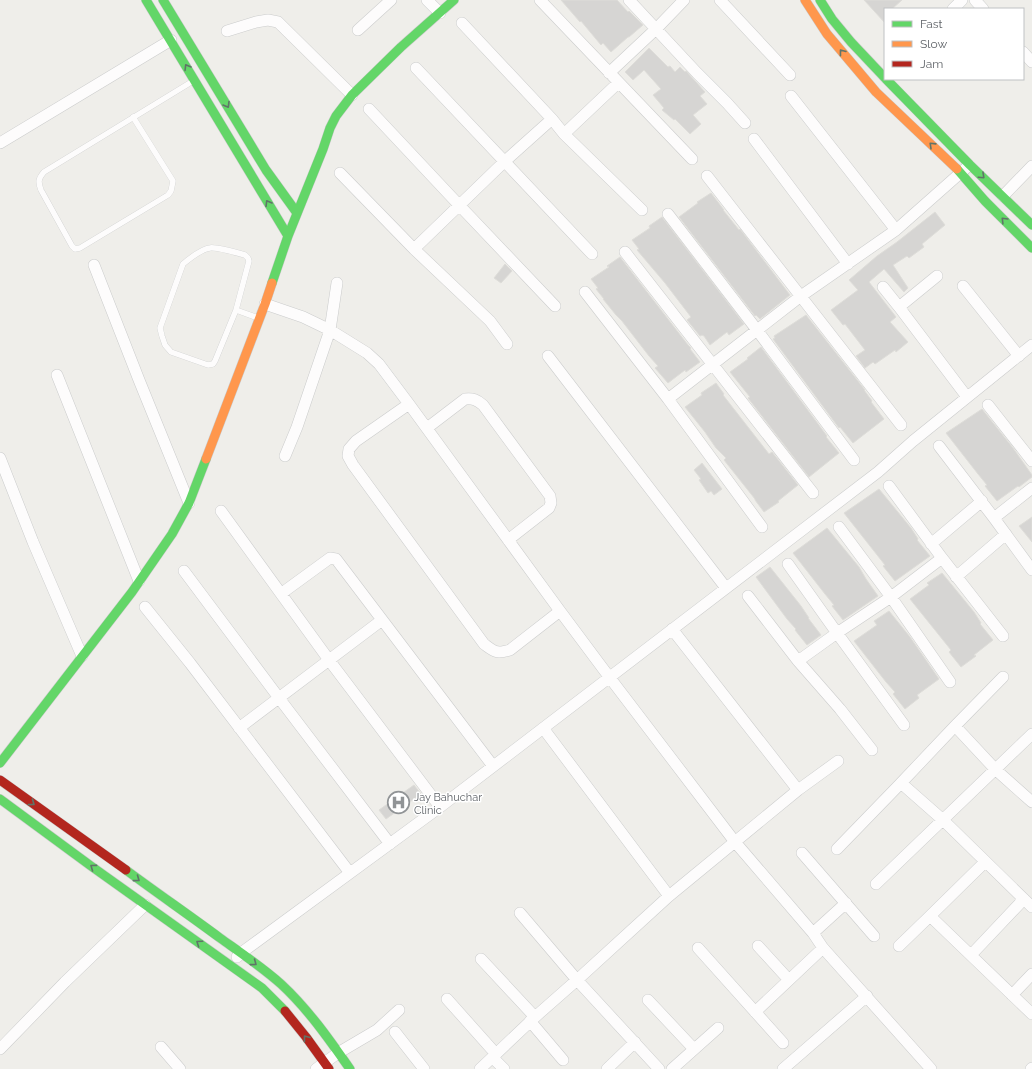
<svg xmlns="http://www.w3.org/2000/svg" width="1032" height="1069" font-family="Raleway,sans-serif">
	<style>
		.building { fill: #d6d5d3; stroke: #deddd9 }
		.lines { fill: none; stroke-linecap: round; stroke-linejoin: round }
		.lane-casing { stroke: #cbcccc; stroke-width: 6 }
		.street-casing { stroke: #cbcccc; stroke-width: 12 }
		.fast-casing { stroke: #cacacb; stroke-width: 10 }
		.slow-casing { stroke: #cacacb; stroke-width: 10 }
		.jam-casing { stroke: #cacacb; stroke-width: 10 }
		.lane { stroke: #fdfcfc; stroke-width: 5.5 }
		.street { stroke: #fdfcfc; stroke-width: 11 }
		.fast { stroke: #63d668; stroke-width: 9 }
		.slow { stroke: #ff974d; stroke-width: 9 }
		.jam { stroke: #b3261e; stroke-width: 9 }
		.oneway { stroke: #607468 }
		.labels { text-anchor: middle; dominant-baseline: central; stroke-width: 3; stroke-linejoin: round; paint-order: stroke }
		.poi-label { font-size: 11px; fill: #5f6368; stroke: #fff; text-anchor: start }
	</style>
	<rect width="100%" height="100%" fill="#efeeea"/>
	<!-- building -->
	<path class="building" d="M561 0H617L628 12 629 11 643 25 629 37H628L611 52 603 43 601 45 581 21 580 22Z
		M864 0H902L892 9H885V23Z
		M649 48 668 67 670 66 675 72 680 67 685 72 686 71 705 92 700 96 707 104 693 115 701 124 690 134 675 119 674 120 662 110 664 108 653 95 661 89 644 70 633 80 625 72Z
		M711 193 724 210H723L739 230 740 229 790 295 760 319 756 315 755 316 679 217 698 203 697 202Z
		M935 212 945 225 922 244 924 247 909 258 907 256 893 265 908 288 904 292 884 269 869 282 896 317 890 322 908 342 896 352 895 350 875 364 873 362 865 368 856 356 865 350 845 324 843 325 831 310 858 290 849 280 877 256 897 242Z
		M662 217 744 324 729 335 727 332 710 345 704 336 702 335 700 336 687 320 691 317 665 283 637 250 639 249 632 240 650 228 649 226Z
		M620 257 688 345 691 348 690 349 700 362 686 372 685 370 668 383 655 368 658 366 649 356 622 321 616 315 603 299H604L596 289 598 288 591 279 609 267 607 266Z
		M505 264 512 271 501 283 494 278Z
		M806 315 865 390H864L872 401 871 402 884 419 853 443 840 427 839 428 773 339 775 338 774 336Z
		M761 347 827 436 826 437 839 453 809 477 748 398 750 397 730 372 748 359 747 358Z
		M716 383 724 394 723 395 769 454 772 452 798 485 778 501 779 502 764 512 755 500V499L724 460 726 458 716 448 705 432 685 407 702 395 701 393Z
		M982 409 1013 448 1032 475V477L1019 487 1018 486 997 501 985 486 987 485 978 474 946 433Z
		M702 463 722 489 714 495 711 491 708 493 699 480 701 479 694 470Z
		M879 489 911 528 918 539 917 540 930 556 895 581 883 566 885 565 844 513Z
		M1032 517V542L1019 526Z
		M827 528 859 567 866 579 878 596 843 620 832 606 834 605 825 594 793 553Z
		M770 567 801 606 809 618H808L821 635 807 645 795 630 796 629 787 619 756 577Z
		M942 573 974 612 981 623 980 624 993 640 974 655 976 656 961 667 949 652 951 650 910 599 929 585 927 583Z
		M889 611 910 637 939 679 917 695 919 698 905 709 893 694 895 692 886 682 854 641 877 625 874 621Z
		M414 785 421 794 386 819 379 810Z"/>
	<g class="lines">
		<defs>
			<path id="lane" d="M133 117 173 181 171 191 168 195 80 248 75 249 72 246 41 190C38 182 38 179 44 172L193 81
				M236 310 249 261 248 258 245 255C238 253 215 247 210 248 202 249 189 259 183 264L160 328 162 336 165 345 171 352 208 365 213 364 215 361 236 310 258 318"/>
			<path id="street" d="M427 0 440 13
				M540 0 692 159
				M629 0 697 73 727 103 745 123
				M720 0 790 75
				M975 0 983 9
				M953 9 962 0
				M462 23 552 119 564 134 642 210
				M358 30 391 0
				M227 31 256 22 268 20 278 22 352 95
				M1023 52 1032 62
				M416 68 592 254
				M609 73 657 28 684 0
				M791 96 896 230
				M369 109 459 205 555 306
				M564 134 618 83
				M754 139 848 264
				M0 143 171 40
				M340 173 414 249 490 321 507 344
				M707 176 901 425
				M1003 196 1032 166
				M668 214 757 330 854 460
				M414 249 504 162 552 119
				M625 252 813 493
				M94 265 139 380 189 503
				M963 286 1019 356
				M883 287 899 307 967 397
				M585 292 668 399 762 527
				M265 304 303 317 330 330 367 353 379 364 409 404 560 611 610 678 735 842 813 933 823 948 931 1069
				M899 307 937 276
				M548 356 726 588
				M57 375 139 581
				M668 399 801 296 896 230 966 168
				M409 404 356 441 349 449 348 456 353 465 484 644C495 652 496 654 510 650L560 611
				M988 405 1032 461
				M427 428 465 399C473 398 477 400 483 405L550 496 551 503 549 508 508 540
				M939 446 994 518 1032 570
				M285 456 297 427 330 330 337 283
				M0 458 33 542 82 656
				M221 511 329 660 440 807
				M994 518 1032 488
				M839 527 891 597 950 682
				M931 544 982 501
				M942 558 1003 636
				M788 564 837 633 904 725
				M184 571 279 698 390 844
				M956 577 1006 534
				M282 593 330 558 336 559 493 766
				M748 596 798 661 840 709 872 750
				M145 607 190 663 350 873
				M798 661 837 633 891 597 942 558 889 486
				M1003 677 955 726 901 783 943 820 1032 907
				M955 726 996 770 1032 802
				M239 728 382 620
				M543 728 669 896 798 790 672 629
				M798 790 838 761
				M837 849 901 783
				M802 853 874 936
				M985 862 930 916 1032 1014
				M876 884 1032 734
				M520 913 577 980 659 1069
				M813 933 846 903
				M758 946 789 980
				M899 946 930 916
				M698 948 783 1043
				M971 955 1024 899
				M237 957 241 953 440 807 878 472 913 441 1032 345
				M481 959 535 1017
				M1012 995 1032 974
				M447 999 496 1054
				M648 1000 694 1049
				M755 1012 823 948
				M530 1021 563 1060
				M395 1032 424 1069
				M161 1047 180 1069
				M0 1049 65 982 145 905
				M493 1058 504 1069
				M316 1069 338 1053 377 1030 399 1010
				M480 1069 535 1017 577 980 669 896
				M607 1069 635 1042
				M672 1069 718 1028
				M783 1069 867 996
				M1031 1069 1032 1068"/>
			<path id="fast" d="M146 0 288 236
				M163 0 266 170 297 213
				M820 0 832 19 851 42 885 78
				M886 79 970 165 1032 225
				M957 169 985 201 1032 248
				M272 283 288 236 323 149 330 128 336 116 352 95 401 47 454 0
				M0 763 132 592 172 534 189 503 206 459
				M0 799 91 866 262 988 285 1011
				M126 870C157 893 189 915 220 938 241 953 262 967 281 984 308 1009 329 1039 350 1069"/>
			<path id="slow" d="M805 0 827 34 876 92 957 169
				M206 459 265 304 272 283"/>
			<path id="jam" d="M0 780 126 870
				M285 1011 306 1037 329 1069"/>
		</defs>
		<!-- lane casing -->
		<use href="#lane" class="lane-casing"/>
		<!-- street casing -->
		<use href="#street" class="street-casing"/>
		<!-- fast casing -->
		<use href="#fast" class="fast-casing"/>
		<!-- slow casing -->
		<use href="#slow" class="slow-casing"/>
		<!-- jam casing -->
		<use href="#jam" class="jam-casing"/>
		<!-- lane -->
		<use href="#lane" class="lane"/>
		<!-- street -->
		<use href="#street" class="street"/>
		<!-- fast -->
		<use href="#fast" class="fast"/>
		<!-- slow -->
		<use href="#slow" class="slow"/>
		<!-- jam -->
		<use href="#jam" class="jam"/>
	</g>
	<!-- one-way arrows -->
	<defs><path id="oneway-chevron" d="M-2-3.5L2.5 0L-2 3.5" fill="none" stroke-width="1.6" stroke-linecap="round" stroke-linejoin="round"/></defs>
	<g class="oneway">
		<use href="#oneway-chevron" transform="translate(842 52) rotate(-128)"/>
		<use href="#oneway-chevron" transform="translate(187 67) rotate(-121)"/>
		<use href="#oneway-chevron" transform="translate(227 105) rotate(59)"/>
		<use href="#oneway-chevron" transform="translate(932 145) rotate(-136)"/>
		<use href="#oneway-chevron" transform="translate(982 176) rotate(43)"/>
		<use href="#oneway-chevron" transform="translate(268 203) rotate(-121)"/>
		<use href="#oneway-chevron" transform="translate(1004 220) rotate(-135)"/>
		<use href="#oneway-chevron" transform="translate(32 803) rotate(36)"/>
		<use href="#oneway-chevron" transform="translate(93 867) rotate(-144)"/>
		<use href="#oneway-chevron" transform="translate(137 879) rotate(36)"/>
		<use href="#oneway-chevron" transform="translate(199 943) rotate(-145)"/>
		<use href="#oneway-chevron" transform="translate(254 963) rotate(37)"/>
		<use href="#oneway-chevron" transform="translate(306 1038) rotate(-127)"/>
	</g>
	<!-- icons -->
	<defs>
		<symbol id="hospital-ring" viewBox="-11 -11 22 22"><circle r="9.5" fill="#fff" stroke="#919496" stroke-width="1.5"/><path d="M-5-5h3v3.5h4V-5h3V5h-3V1.5h-4V5h-3Z" fill="#919496"/></symbol>
	</defs>
	<g fill-rule="evenodd">
		<use href="#hospital-ring" x="386" y="790" width="25" height="25"/>
	</g>
	<g class="labels">
		<!-- poi labels -->
		<g class="poi-label">
			<text x="414" y="797">Jay Bahuchar<tspan x="414" dy="13">Clinic</tspan></text>
		</g>
	</g>
	<!-- legend -->
	<rect x="884" y="8" width="140" height="72" fill="#ffffff" stroke="#bfc1c3"/>
	<rect x="892" y="21" width="20" height="6" fill="#63d668" stroke="#bfc1c3"/>
	<text x="920" y="28" font-size="12" fill="#5f6368">Fast</text>
	<rect x="892" y="41" width="20" height="6" fill="#ff974d" stroke="#bfc1c3"/>
	<text x="920" y="48" font-size="12" fill="#5f6368">Slow</text>
	<rect x="892" y="61" width="20" height="6" fill="#b3261e" stroke="#bfc1c3"/>
	<text x="920" y="68" font-size="12" fill="#5f6368">Jam</text>
</svg>
